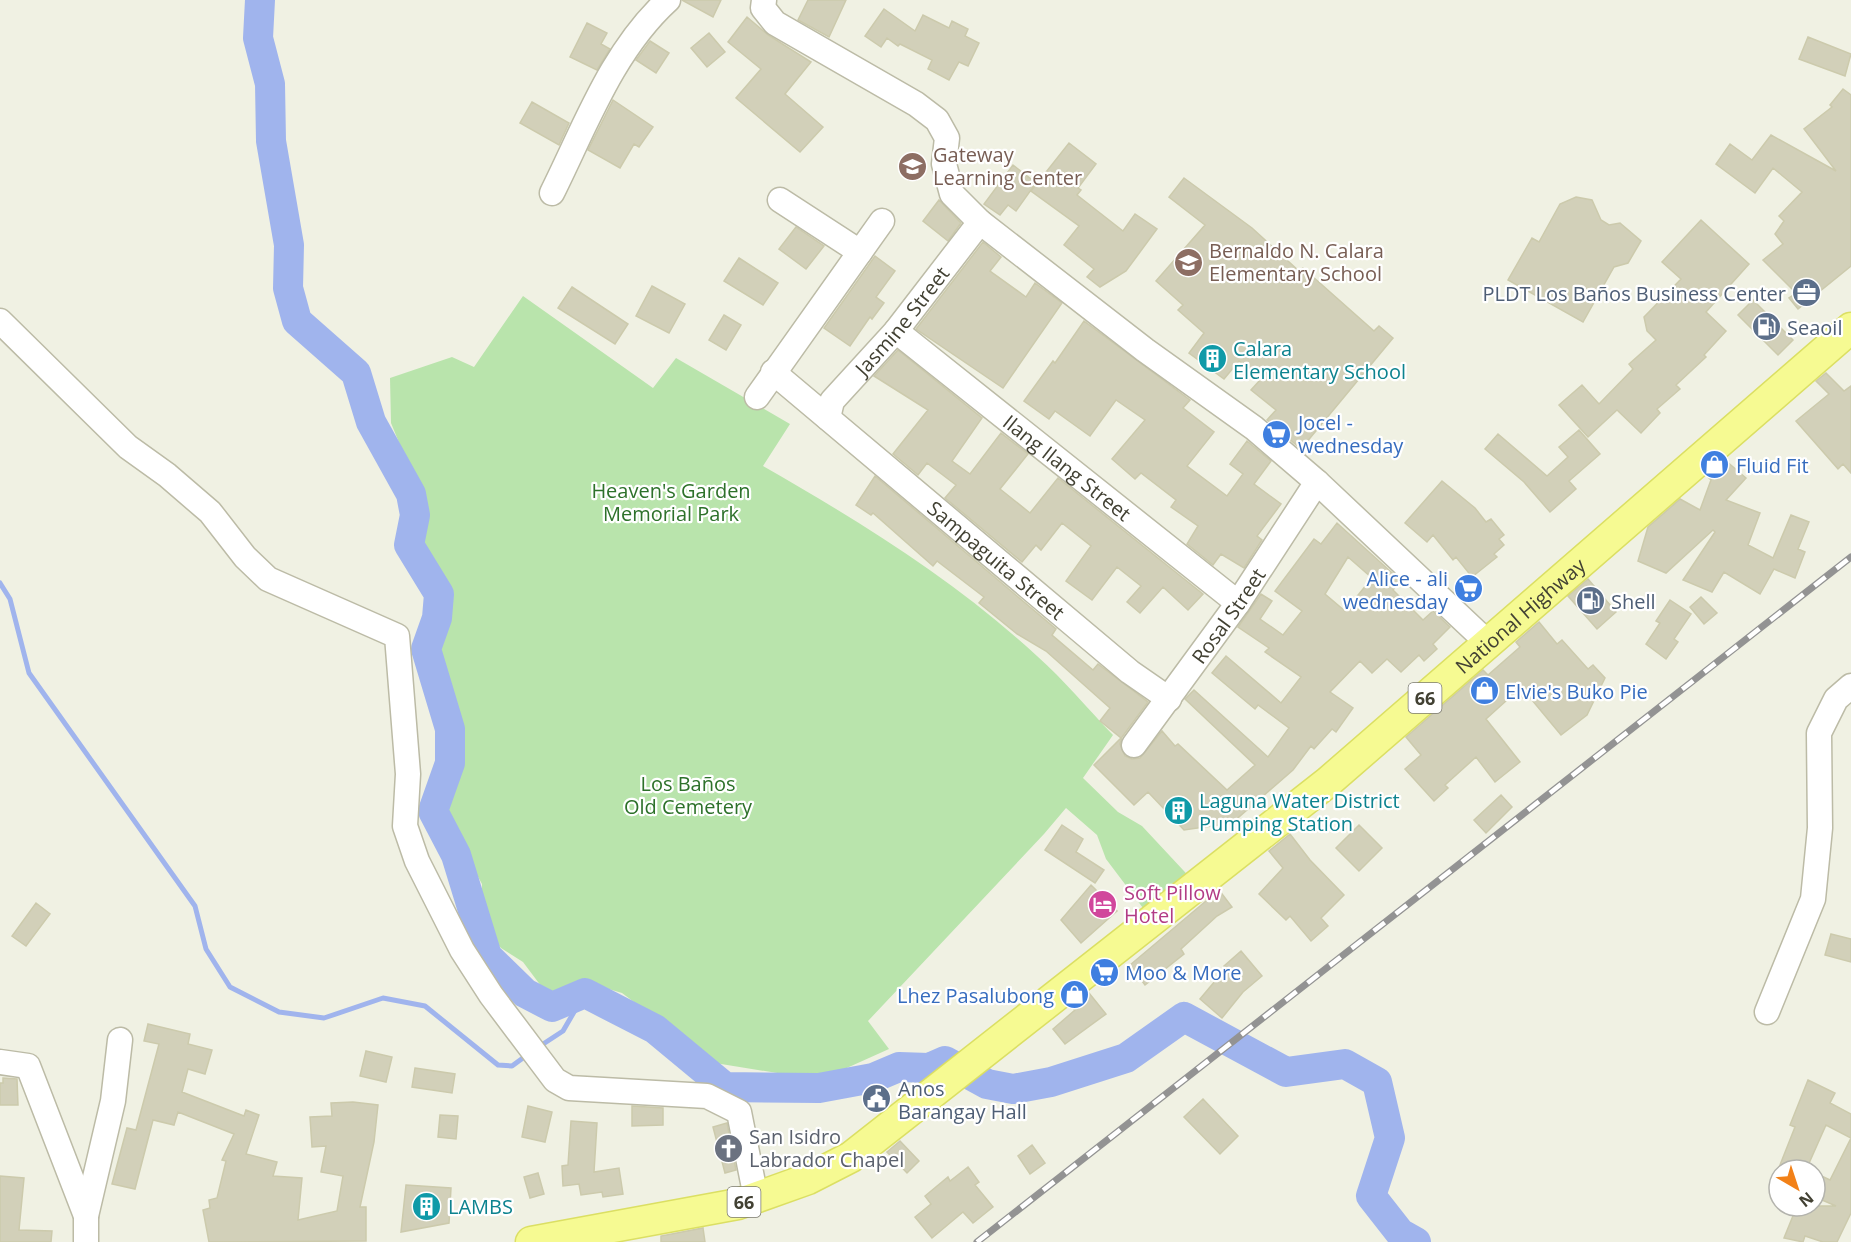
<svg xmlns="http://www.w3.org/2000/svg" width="1851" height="1242" font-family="'Open Sans',sans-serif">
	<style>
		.green { fill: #b9e4ac }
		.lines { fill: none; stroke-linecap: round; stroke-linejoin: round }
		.stream { stroke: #a0b4ed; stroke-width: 5 }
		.river { stroke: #a0b4ed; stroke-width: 30 }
		.building { fill: #d2d0b9; stroke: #cccaac; stroke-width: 1.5; fill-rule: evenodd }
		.minor-casing { stroke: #bcbba6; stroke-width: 27 }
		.major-casing { stroke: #dbdf63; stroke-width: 33 }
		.minor { stroke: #fff; stroke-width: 24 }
		.major { stroke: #f6fa92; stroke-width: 30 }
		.rail-casing { stroke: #939393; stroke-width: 7 }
		.rail { stroke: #fff; stroke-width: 4.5; stroke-dasharray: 14; stroke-linecap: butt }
		.labels { text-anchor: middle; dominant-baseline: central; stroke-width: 4.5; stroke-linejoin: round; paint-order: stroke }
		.shield { fill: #fff; stroke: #7b7a70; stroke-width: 1.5 }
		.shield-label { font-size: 18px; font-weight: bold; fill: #424133 }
		.education-label { font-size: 20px; fill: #785e54; stroke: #fff; text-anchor: start }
		.service-label { font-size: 20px; fill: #4e5e75; stroke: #fff; text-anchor: start }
		.street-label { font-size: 20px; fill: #424133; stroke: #fff }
		.culture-label { font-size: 20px; fill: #0d838f; stroke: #fff; text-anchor: start }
		.shop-label { font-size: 20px; fill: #366cbe; stroke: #fff; text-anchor: start }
		.park-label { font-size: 20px; fill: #2d712a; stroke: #fff }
		.hotel-label { font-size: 20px; fill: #b23c85; stroke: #fff; text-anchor: start }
		.worship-label { font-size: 20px; fill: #5b616d; stroke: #fff; text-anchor: start }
	</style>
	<rect width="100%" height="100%" fill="#f0f1e3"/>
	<!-- green -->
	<path class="green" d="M523 296 653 388 676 358 790 424 763 466C859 521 955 580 1037 656 1064 680 1088 709 1113 735L1083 778 1118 812 1142 826 1197 885 1152 920 1106 859 1097 835 1066 808 1044 834 868 1021 889 1049 820 1080 715 1063 622 993 592 984 550 998 523 962 501 948 482 926V884L442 812 461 748 433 649 449 611 417 543 421 496 391 423 390 378 452 357 474 367Z"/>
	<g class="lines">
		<!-- stream -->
		<path class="stream" d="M0 583 10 599 29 673 195 906 206 949 230 987 279 1012 324 1018 383 998 425 1006 498 1065 512 1066 527 1055
			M537 1048 563 1031 585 993"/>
		<!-- river -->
		<path class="river" d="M260 0 258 38 270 84 271 141 289 245 288 288 297 321 356 373 371 422 411 494 415 515 409 545 439 594 437 618 426 649 450 729V763L433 811 456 855 487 956 525 993 552 1007 585 993 655 1029 725 1087 819 1088 873 1078 899 1067 929 1068 945 1061 987 1084 1013 1089 1051 1082 1126 1058 1184 1017 1286 1072 1345 1064 1377 1082 1390 1138 1371 1196 1400 1233 1416 1242"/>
	</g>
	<!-- building -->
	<path class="building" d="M682 0H721L713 17Z
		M808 0H846L829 37 798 20Z
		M884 9 915 31 923 15 949 28 952 21 968 29 965 36 979 43 968 66 959 62 949 80 928 69 932 60 900 44 898 46 887 38 881 47 865 36Z
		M747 17 768 35 811 62 785 94 823 127 800 152 736 98 761 69 728 42Z
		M587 23 607 33 601 44 610 49 597 70 570 57Z
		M709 33 725 52 707 67 691 48Z
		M1808 37 1851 54 1845 76 1799 59Z
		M650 41 669 53 656 73 636 60Z
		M1843 89 1851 95V266L1798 309 1789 298 1796 293 1763 260 1783 244 1775 234 1784 221 1779 216 1802 192 1773 168 1755 193 1716 164 1730 144 1752 160 1771 135 1836 171 1804 129 1832 107 1830 105Z
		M613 100 653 127 639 147 634 144 620 168 588 150Z
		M532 102 569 123 559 145 520 123Z
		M1069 143 1096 164 1078 188 1081 190 1077 195 1123 231 1135 214 1157 229 1126 271 1100 287 1087 277 1094 269 1064 245 1079 226 1031 191Z
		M1013 165 1036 183 1016 211 1008 205 1000 215 984 204Z
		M1184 178 1252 228 1300 272 1303 268 1374 331 1379 326 1393 338 1301 449 1267 420 1276 410 1251 390 1261 379 1239 361 1224 379 1189 353 1204 333 1178 310 1183 305 1156 281 1205 225 1169 197Z
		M1576 197 1592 200 1601 220 1609 225 1620 223 1641 241 1628 263 1614 267 1583 322 1508 280 1532 238 1539 242 1560 204Z
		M939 200 961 223 948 241 923 221Z
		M1701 220 1749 264 1706 312 1726 331 1704 355 1706 357 1676 385 1680 389 1657 409 1660 413 1641 433 1617 410 1588 437 1559 405 1582 385 1599 404 1633 369 1629 364 1656 340 1647 331 1644 317 1681 279 1662 262Z
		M796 227 824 246 806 269 779 249Z
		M983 242 1001 257 990 271 1026 297 1035 283 1062 303 1003 388 916 329Z
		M875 256 895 271 876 297 884 303 872 319 870 317 850 346 824 328Z
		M739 258 778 283 763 305 724 281Z
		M652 286 685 304 669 333 636 316Z
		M572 287 628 324 615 344 558 308Z
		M1753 300 1793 340 1778 355 1738 315Z
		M724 315 741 325 726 350 709 340Z
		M1084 321 1190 400 1183 408 1214 432 1187 466 1227 496 1243 474 1230 464 1247 441 1271 461 1254 484 1281 504 1257 536 1262 540 1244 568 1221 554 1213 565 1187 544 1198 526 1171 507 1176 500 1141 473 1135 479 1112 459 1145 420 1116 400 1090 436 1055 411 1049 419 1024 401 1053 361 1055 363Z
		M898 350 982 418 952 461 970 474 1001 433 1028 454 1000 489 1030 513 1058 478 1203 594 1188 610 1163 587 1140 613 1127 602 1141 586 1117 567 1092 600 1066 581 1091 546 1062 523 1041 550 1036 545 1022 562 945 498 956 485 927 463 918 475 893 454 928 410 874 376Z
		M1826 373 1844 391 1851 386V473L1843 464 1838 469 1796 421 1829 394 1816 381Z
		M1579 430 1600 454 1569 481 1576 489 1550 512 1524 482 1485 449 1498 434 1547 476 1568 457 1559 447Z
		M1725 460 1746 478 1726 500 1760 513 1748 545 1773 558 1791 515 1809 522 1798 549 1805 552 1795 578 1774 569 1760 594 1724 572 1712 592 1683 580 1715 532 1713 530 1666 573 1638 561 1648 527 1680 499 1700 510 1711 480 1707 476Z
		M875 476 1056 629 1052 635 1093 670 1098 664 1148 702 1122 737 1120 744 1125 756 1132 759 1140 758 1162 731 1175 746 1178 744 1227 790 1255 765 1185 699 1194 690 1268 757 1289 728 1258 705 1255 709 1212 673 1226 656 1281 703 1301 677 1265 652 1269 648 1238 627 1261 594 1272 601 1260 619 1283 635 1302 611 1275 591 1314 539 1321 544 1337 523 1400 580 1393 590 1423 620 1433 611 1450 627 1433 644 1437 649 1424 661 1419 655 1401 672 1387 659 1372 673 1360 661 1330 692 1353 708 1336 732 1332 729 1314 749 1311 746 1293 770 1232 823 1184 830 1148 792 1134 805 1094 765 1121 738 1100 721 1110 708 1046 651 1017 634 979 603 984 597 937 561 933 566 873 513 871 515 856 505ZM1348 557 1372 578 1345 611 1325 594Z
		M1442 481 1475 508 1486 522 1491 519 1504 535 1499 539 1504 545 1494 554 1497 557 1472 577 1456 557 1453 560 1433 535 1427 542 1405 523Z
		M1588 579 1616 612 1597 629 1568 596Z
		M1701 597 1717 613 1704 624 1690 607Z
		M1670 600 1691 614 1674 639 1678 642 1666 659 1646 644 1660 623 1656 621Z
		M1539 622 1557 644 1562 640 1588 669 1593 665 1605 678 1587 715 1561 735 1527 694 1523 698 1517 691 1486 719 1520 762 1495 782 1476 757 1445 785 1448 788 1434 801 1405 769 1421 755 1406 737 1483 670 1488 675 1520 647 1516 642Z
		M1501 795 1512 807 1486 833 1474 820Z
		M1062 825 1083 839 1076 852 1104 870 1095 883 1045 850Z
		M1359 825 1382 848 1359 871 1336 848Z
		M1290 834 1310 860 1344 895 1321 918 1328 926 1311 941 1290 916 1286 920 1259 894 1283 868 1269 851Z
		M1091 885 1117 911 1081 943 1061 920Z
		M1219 890 1232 907 1217 916 1181 949 1184 954 1145 985 1130 965Z
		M36 903 50 914 26 946 12 936Z
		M1831 934 1851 939V962L1825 955Z
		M1241 951 1262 976 1243 992 1222 1018 1200 999 1226 968 1224 966Z
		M1089 993 1106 1014 1065 1044 1053 1029 1075 1010 1072 1007Z
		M148 1024 190 1034 188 1044 212 1050 205 1074 188 1069 182 1092 244 1116 246 1110 259 1115 246 1154 277 1162 273 1176 302 1178 298 1220 337 1211 343 1176 321 1172 326 1146 312 1147 310 1117 332 1116 331 1103 353 1102 378 1105 374 1142 360 1207H366V1241L209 1242 203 1210 210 1208 209 1200 217 1198 226 1161 222 1160 234 1134 178 1112 174 1125 153 1120 135 1189 112 1184 127 1128 136 1130 159 1044 144 1041Z
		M366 1051 392 1057 386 1082 360 1076Z
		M415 1068 455 1074 452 1093 412 1087Z
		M3 1078 17 1079 18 1105H0V1083H3Z
		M1808 1080 1835 1093 1830 1103 1851 1114V1213L1837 1242H1823L1805 1236 1803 1242 1784 1238 1797 1206H1836L1815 1197V1173L1830 1180 1851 1138 1826 1125 1806 1170H1778L1795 1127 1790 1125Z
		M1203 1099 1238 1136 1220 1154 1184 1117Z
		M528 1106 552 1112 545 1142 522 1137Z
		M632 1106 663 1108V1125L632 1126Z
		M440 1115 458 1116 456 1139 438 1137Z
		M571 1121 597 1123 594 1172 619 1168 623 1194 603 1197 602 1192 581 1195 579 1184 563 1186 562 1166 568 1165Z
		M727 1123 736 1170 725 1173 713 1127Z
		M900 1141 919 1161 907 1173 887 1152Z
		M1032 1145 1045 1163 1030 1174 1018 1156Z
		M968 1167 979 1182 975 1185 993 1207 973 1223 963 1212 932 1238 915 1217 931 1204 925 1196 948 1177 950 1181Z
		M538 1173 544 1194 530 1198 524 1177Z
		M0 1176 24 1178 19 1230 52 1231 51 1242H0Z
		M406 1185 451 1188 449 1223 401 1232Z
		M703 1228 705 1242H661V1236Z"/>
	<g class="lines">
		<defs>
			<g id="minor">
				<path d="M764 0 763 8 775 23 916 104 937 120 947 138 944 164 952 194 980 222 1145 350 1254 428 1317 482 1488 643"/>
				<path d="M552 193C585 127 612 51 668 0"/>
				<path d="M780 200 860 252"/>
				<path d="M0 321 128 447 167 475 210 512 245 557 268 579 397 636 408 774 405 826 417 861 462 950 491 995 555 1080 569 1088 707 1096 739 1112 756 1198"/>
				<path id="s1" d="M896 331 1238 603"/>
				<path id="s2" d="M773 372 1130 672 1169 699"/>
				<path d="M757 397 882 221"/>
				<path id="s3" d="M828 418 832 401 896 331 980 222"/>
				<path id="s4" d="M1134 745 1238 603 1317 482"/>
				<path d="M1767 1012 1813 899 1820 828 1819 733 1836 699 1851 686"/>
				<path d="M0 1062 28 1066 86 1216V1242"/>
				<path d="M86 1216 113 1101 120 1040"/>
			</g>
			<g id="major">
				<path id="s5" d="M531 1242 738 1204 808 1179 851 1157 1328 782 1851 328"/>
			</g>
		</defs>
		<!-- minor casing -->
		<use href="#minor" class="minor-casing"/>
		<!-- major casing -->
		<use href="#major" class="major-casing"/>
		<!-- minor -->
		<use href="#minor" class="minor"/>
		<!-- major -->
		<use href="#major" class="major"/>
		<defs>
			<path id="rail" d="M977 1242 1851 557"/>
		</defs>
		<!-- rail casing -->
		<use href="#rail" class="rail-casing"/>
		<!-- rail -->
		<use href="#rail" class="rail"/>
	</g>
	<!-- icons -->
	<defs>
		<symbol id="school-disc" viewBox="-11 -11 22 22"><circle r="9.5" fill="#8d6e63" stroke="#fff"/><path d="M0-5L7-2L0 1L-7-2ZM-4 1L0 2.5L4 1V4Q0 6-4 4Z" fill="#fff"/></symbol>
		<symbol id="office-disc" viewBox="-11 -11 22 22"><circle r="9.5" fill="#5c6f8a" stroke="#fff"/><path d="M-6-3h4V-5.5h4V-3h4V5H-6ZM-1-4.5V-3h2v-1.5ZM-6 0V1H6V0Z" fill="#fff"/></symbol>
		<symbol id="fuel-disc" viewBox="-11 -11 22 22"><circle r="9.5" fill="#5c6f8a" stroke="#fff"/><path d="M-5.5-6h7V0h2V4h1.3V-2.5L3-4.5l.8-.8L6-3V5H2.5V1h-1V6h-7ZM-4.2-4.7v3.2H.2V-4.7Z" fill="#fff"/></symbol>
		<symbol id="building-disc" viewBox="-11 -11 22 22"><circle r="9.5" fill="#0f9aa8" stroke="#fff"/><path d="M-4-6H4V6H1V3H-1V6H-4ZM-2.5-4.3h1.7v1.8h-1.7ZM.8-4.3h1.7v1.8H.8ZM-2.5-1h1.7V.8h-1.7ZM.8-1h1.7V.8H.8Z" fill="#fff"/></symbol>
		<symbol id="supermarket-disc" viewBox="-11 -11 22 22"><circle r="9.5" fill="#3f7fe0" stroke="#fff"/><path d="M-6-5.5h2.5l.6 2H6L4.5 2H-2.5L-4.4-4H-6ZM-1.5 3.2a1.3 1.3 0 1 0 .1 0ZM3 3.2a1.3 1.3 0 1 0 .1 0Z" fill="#fff"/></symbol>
		<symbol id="shop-disc" viewBox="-11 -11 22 22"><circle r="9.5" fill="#3f7fe0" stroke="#fff"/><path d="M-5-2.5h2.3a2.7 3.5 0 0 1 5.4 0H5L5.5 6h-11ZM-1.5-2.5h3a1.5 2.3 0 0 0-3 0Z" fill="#fff"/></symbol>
		<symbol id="hotel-disc" viewBox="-11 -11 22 22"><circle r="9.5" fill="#d1479c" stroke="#fff"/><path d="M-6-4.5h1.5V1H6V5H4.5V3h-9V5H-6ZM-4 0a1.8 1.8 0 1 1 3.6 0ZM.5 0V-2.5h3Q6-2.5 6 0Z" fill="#fff"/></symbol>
		<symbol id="civic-disc" viewBox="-11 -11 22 22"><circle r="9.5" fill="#5c6f8a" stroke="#fff"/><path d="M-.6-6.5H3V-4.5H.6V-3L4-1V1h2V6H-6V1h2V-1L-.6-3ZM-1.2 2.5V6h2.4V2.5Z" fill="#fff"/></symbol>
		<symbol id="church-disc" viewBox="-11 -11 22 22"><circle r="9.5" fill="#6b7280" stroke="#fff"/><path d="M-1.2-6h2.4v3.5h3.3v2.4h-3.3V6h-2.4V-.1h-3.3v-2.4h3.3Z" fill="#fff"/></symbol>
	</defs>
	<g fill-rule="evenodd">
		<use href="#school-disc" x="896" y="150" width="33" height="33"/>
		<use href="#school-disc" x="1172" y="246" width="33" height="33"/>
		<use href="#office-disc" x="1790" y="276" width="33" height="33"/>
		<use href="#fuel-disc" x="1750" y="310" width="33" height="33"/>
		<use href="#building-disc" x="1196" y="342" width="33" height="33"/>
		<use href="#supermarket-disc" x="1260" y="418" width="33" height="33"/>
		<use href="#shop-disc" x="1698" y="448" width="33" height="33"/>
		<use href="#supermarket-disc" x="1452" y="572" width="33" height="33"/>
		<use href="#fuel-disc" x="1574" y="584" width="33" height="33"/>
		<use href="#shop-disc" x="1468" y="674" width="33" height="33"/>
		<use href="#building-disc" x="1162" y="794" width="33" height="33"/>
		<use href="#hotel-disc" x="1086" y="888" width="33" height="33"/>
		<use href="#supermarket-disc" x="1088" y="956" width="33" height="33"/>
		<use href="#shop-disc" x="1058" y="978" width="33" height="33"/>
		<use href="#civic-disc" x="860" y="1082" width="33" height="33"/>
		<use href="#church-disc" x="712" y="1132" width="33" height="33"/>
		<use href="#building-disc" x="410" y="1190" width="33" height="33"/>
	</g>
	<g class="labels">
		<!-- shield labels -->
		<g class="shield">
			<rect x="1408.5" y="683" width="33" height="30" rx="4.5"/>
			<rect x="727.5" y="1187" width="33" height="30" rx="4.5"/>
		</g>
		<g class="shield-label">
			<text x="1425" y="698">66</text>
			<text x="744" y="1202">66</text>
		</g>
		<!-- education labels -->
		<g class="education-label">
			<text x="933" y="154">Gateway<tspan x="933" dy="23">Learning Center</tspan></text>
			<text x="1209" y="250">Bernaldo N. Calara<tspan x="1209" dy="23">Elementary School</tspan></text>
		</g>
		<!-- service labels -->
		<g class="service-label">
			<text x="1786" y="293" text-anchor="end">PLDT Los Baños Business Center</text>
			<text x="1787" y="327">Seaoil</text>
			<text x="1611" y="601">Shell</text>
			<text x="898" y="1088">Anos<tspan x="898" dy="23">Barangay Hall</tspan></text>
		</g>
		<!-- street labels -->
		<g class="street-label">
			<text stroke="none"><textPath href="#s3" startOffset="124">Jasmine Street</textPath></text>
			<text stroke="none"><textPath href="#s1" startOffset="219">Ilang Ilang Street</textPath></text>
			<text stroke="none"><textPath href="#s2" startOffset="292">Sampaguita Street</textPath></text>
			<text stroke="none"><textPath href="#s4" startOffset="160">Rosal Street</textPath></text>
			<text stroke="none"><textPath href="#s5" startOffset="1194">National Highway</textPath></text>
		</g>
		<!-- culture labels -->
		<g class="culture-label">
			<text x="1233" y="348">Calara<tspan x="1233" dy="23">Elementary School</tspan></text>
			<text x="1199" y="800">Laguna Water District<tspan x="1199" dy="23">Pumping Station</tspan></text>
			<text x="448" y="1206">LAMBS</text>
		</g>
		<!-- shop labels -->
		<g class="shop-label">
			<text x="1298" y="422">Jocel -<tspan x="1298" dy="23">wednesday</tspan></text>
			<text x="1736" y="465">Fluid Fit</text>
			<text x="1448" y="578" text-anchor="end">Alice - ali<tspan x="1448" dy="23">wednesday</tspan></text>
			<text x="1505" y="691">Elvie's Buko Pie</text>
			<text x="1125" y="972">Moo &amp; More</text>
			<text x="1054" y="995" text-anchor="end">Lhez Pasalubong</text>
		</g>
		<!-- park labels -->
		<g class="park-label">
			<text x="671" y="490">Heaven's Garden<tspan x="671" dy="23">Memorial Park</tspan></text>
			<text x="688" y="783">Los Baños<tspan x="688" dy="23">Old Cemetery</tspan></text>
		</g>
		<!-- hotel labels -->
		<g class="hotel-label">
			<text x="1124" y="892">Soft Pillow<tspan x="1124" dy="23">Hotel</tspan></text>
		</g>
		<!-- worship labels -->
		<g class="worship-label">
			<text x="749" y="1136">San Isidro<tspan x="749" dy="23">Labrador Chapel</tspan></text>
		</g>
	</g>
	<!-- north arrow -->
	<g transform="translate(1797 1188) rotate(141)"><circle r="28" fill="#ffffff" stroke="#b3b3ad" stroke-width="1.5"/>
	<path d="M0-4.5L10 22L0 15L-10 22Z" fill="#f28118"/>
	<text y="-9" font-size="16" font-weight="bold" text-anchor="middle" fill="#424133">N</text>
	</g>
</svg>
